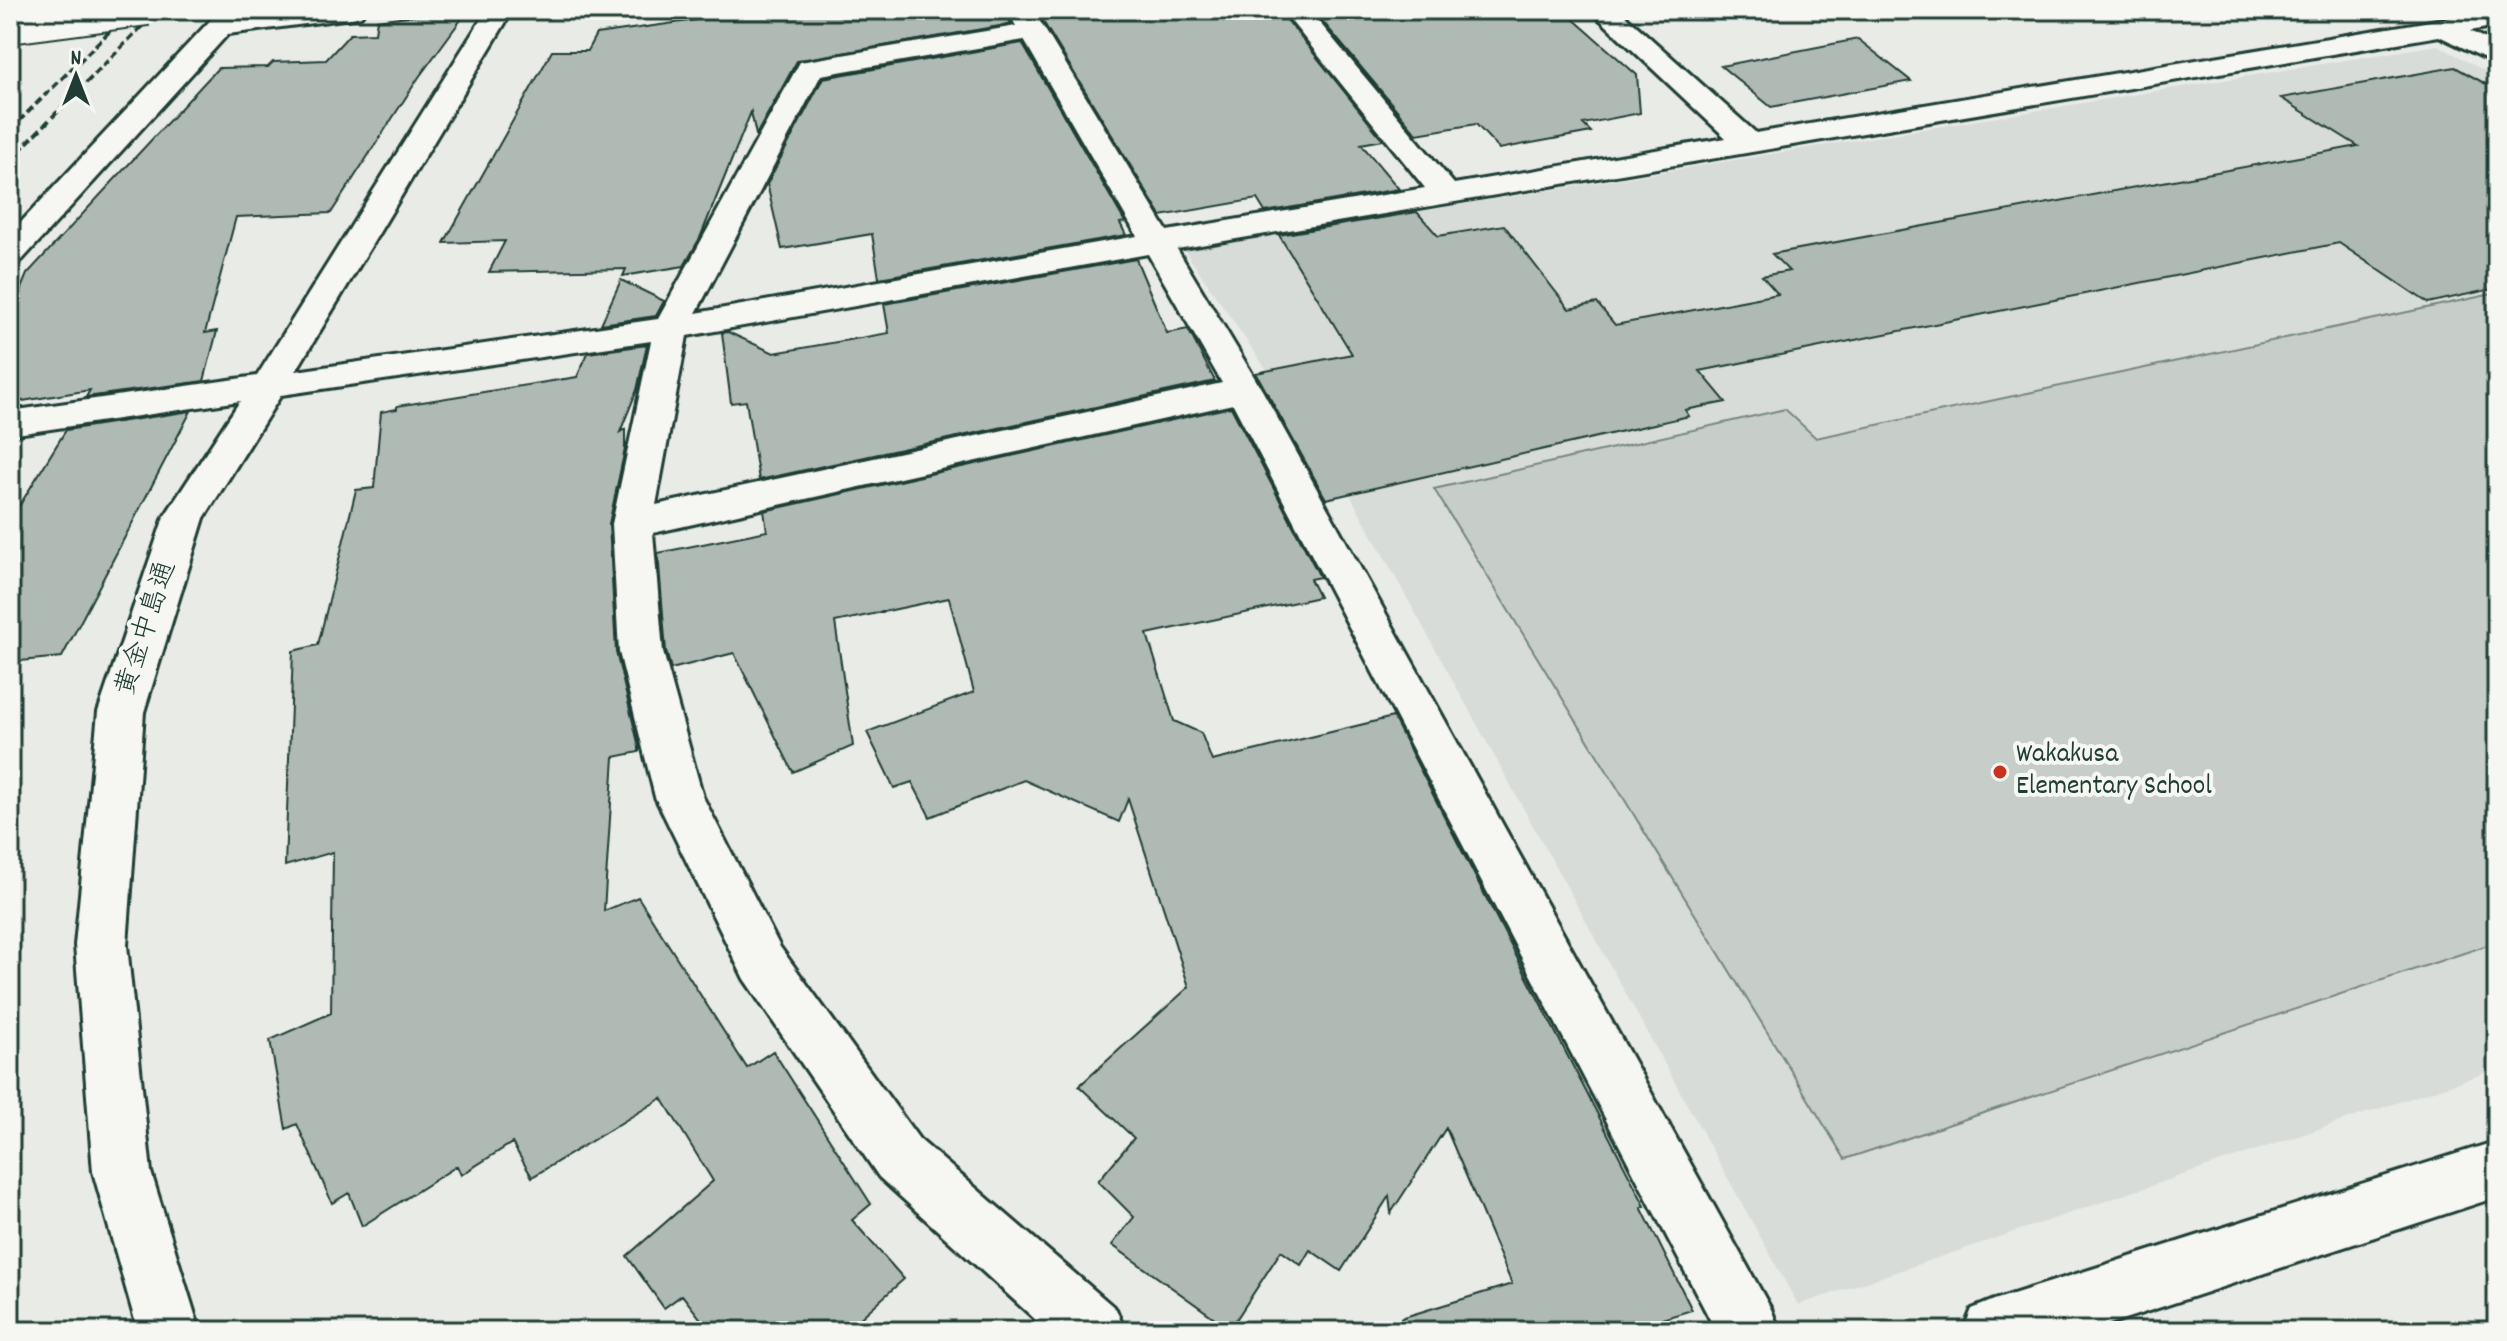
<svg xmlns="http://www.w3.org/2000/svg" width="2507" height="1341" font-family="Dekko,'Klee One',sans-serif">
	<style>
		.built { fill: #d8dcd8 }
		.green { fill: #c7cec9; stroke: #73867e; stroke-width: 2 }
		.building { fill: #b0bab5; stroke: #1f3d34; stroke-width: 2 }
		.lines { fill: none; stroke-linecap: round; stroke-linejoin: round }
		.minor-casing { stroke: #1f3d34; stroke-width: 6 }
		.minor { fill: #f6f6f2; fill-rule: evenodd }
		.rail { stroke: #1f3d34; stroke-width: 4; stroke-dasharray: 8 4; stroke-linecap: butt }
		.minor-bridge-casing { stroke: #1f3d34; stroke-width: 34; stroke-linecap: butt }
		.minor-bridge { stroke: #f6f6f2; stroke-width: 30 }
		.poi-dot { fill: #c8321e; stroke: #f6f6f2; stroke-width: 3 }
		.labels { text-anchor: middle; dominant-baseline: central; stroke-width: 8; stroke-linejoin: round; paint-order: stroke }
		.street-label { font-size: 28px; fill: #1f3d34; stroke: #f6f6f2 }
		.poi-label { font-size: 28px; fill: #1f3d34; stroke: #f6f6f2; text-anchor: start }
	</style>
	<rect width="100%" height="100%" fill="#e9ebe7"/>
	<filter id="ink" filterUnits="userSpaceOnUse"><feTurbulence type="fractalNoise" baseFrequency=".0125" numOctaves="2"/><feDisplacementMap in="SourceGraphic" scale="16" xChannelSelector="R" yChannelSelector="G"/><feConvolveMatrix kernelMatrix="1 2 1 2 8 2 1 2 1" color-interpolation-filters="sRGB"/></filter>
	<g filter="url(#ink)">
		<!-- built -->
		<path class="built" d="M2438 45 2497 78V1069L1798 1305 1339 475 1184 250Z"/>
		<!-- green -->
		<path class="green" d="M2497 293V942L1845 1159 1434 489 1785 409 1816 438Z"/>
		<!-- building -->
		<path class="building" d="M455 10H468L419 77 331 213 236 217 205 333 217 331 204 381 86 397 90 390 10 403V315L27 274 218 68 268 67 273 62 326 60 350 34 375 33 377 20Z
			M768 10H1004L1011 24 797 61 756 135 751 112 700 238 684 266 623 276 626 269 489 272 505 241 444 243 552 51H587L596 34Z
			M1036 10H1279L1383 140 1361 144 1399 189 1265 212 1257 199 1161 216Z
			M1313 10H1563L1637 75 1640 113 1583 124 1591 132 1499 149 1476 124 1417 134Z
			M1858 39 1911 81 1771 107 1721 66Z
			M1022 43 1125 222 1120 223 1126 235 879 278 872 234 782 249 767 184 823 78Z
			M2455 67 2497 90V288L2428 303 2339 243 1700 371 1726 402 1685 410 1689 416 1326 499 1256 373 1352 354 1279 235 1417 212 1438 236 1504 225 1569 309 1597 303 1615 325 1778 294 1762 276 1789 271 1772 254 2358 146 2281 98Z
			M1136 259 1167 333 1188 329 1215 381 759 480 746 401 731 403 722 333 728 332 774 353 889 333 884 304Z
			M621 280 664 301 656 316 601 324Z
			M647 345 637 390 620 432 625 429V449L609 524 616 652 639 747V752L614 757 604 911 638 897 747 1068 773 1051 871 1204 852 1220 904 1279 846 1331H710L682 1295 664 1308 627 1256 713 1181 662 1098 532 1177 512 1143 461 1175 457 1166 362 1226 349 1193 332 1203 297 1124 286 1129 270 1040 331 1013 333 852 285 866 293 651 318 645 356 490 374 488 381 412 397 409V406L577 377 588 353Z
			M1231 407 1320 577 1310 579 1319 597 1147 634 1174 721 1201 733 1212 761 1393 717 1645 1206 1641 1207 1692 1310 1622 1331H1403L1401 1318 1512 1284 1446 1128 1391 1213 1389 1196 1341 1271 1310 1250 1301 1265 1281 1251 1230 1329 1112 1245 1134 1217 1098 1181 1134 1138 1079 1086 1189 987 1128 799 1119 822 1024 780 930 817 912 782 894 788 867 732 974 692 949 598 835 622 853 746 793 772 734 653 671 669 666 651 658 553 767 531 764 511Z
			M191 411 62 657 10 662V521L66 430Z"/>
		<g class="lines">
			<defs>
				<path id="minor" d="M220 10H248L244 16 289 10H365L361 16 352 18 228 34 22 260 10 263V234Z
					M487 10H513L296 371 658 319 800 62 1016 26 1007 10H1033L1167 231 1425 188 1282 10H1309L1454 184 1726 138 1590 10H1619L1756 133 2497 10V26L2470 31 2497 45V64L2439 36 1177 249 1262 390 1771 1309 1780 1331H1716L1233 404 653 533 663 652 703 797 780 947 919 1139 1116 1309 1125 1331H1048L879 1177 744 979 655 797 619 652 612 524 651 341 281 395 204 518 144 712 127 945 151 1172 200 1331H138L93 1172 75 945 98 712 164 517 240 401 10 435V411L257 376ZM1024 40 1137 236 696 313 821 75ZM1148 254 1222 383 656 505 687 336Z
					M2497 1141V1197L2088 1331H1963L1972 1309 1994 1300Z"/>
			</defs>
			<!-- minor casing -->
			<use href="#minor" class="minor-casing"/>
			<!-- minor -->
			<use href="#minor" class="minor"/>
			<!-- rail -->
			<path class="rail" d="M10 130 131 10
				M10 160 158 10"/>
			<defs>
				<path id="minor-bridge" d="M10 28 148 10"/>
			</defs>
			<!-- minor-bridge casing -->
			<use href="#minor-bridge" class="minor-bridge-casing"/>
			<!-- minor-bridge -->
			<use href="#minor-bridge" class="minor-bridge"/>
		</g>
	</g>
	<!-- markers -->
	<circle class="poi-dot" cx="2000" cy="772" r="8"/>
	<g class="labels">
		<!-- street labels -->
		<g class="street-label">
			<text transform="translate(148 629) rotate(-72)">黄金中島通</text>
		</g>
		<!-- poi labels -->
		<g class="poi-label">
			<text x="2016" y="756">Wakakusa<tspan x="2016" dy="32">Elementary School</tspan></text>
		</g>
	</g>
	<!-- margin -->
	<rect width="2507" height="1341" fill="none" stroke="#f6f6f2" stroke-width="40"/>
	<rect x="20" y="20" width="2467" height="1301" fill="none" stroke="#1f3d34" stroke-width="3" filter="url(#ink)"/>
	<!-- north arrow -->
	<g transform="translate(76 76)" stroke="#f6f6f2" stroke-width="6" paint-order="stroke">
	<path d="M0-6L14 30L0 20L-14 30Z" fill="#1f3d34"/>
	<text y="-12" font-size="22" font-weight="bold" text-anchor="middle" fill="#1f3d34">N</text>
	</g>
</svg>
